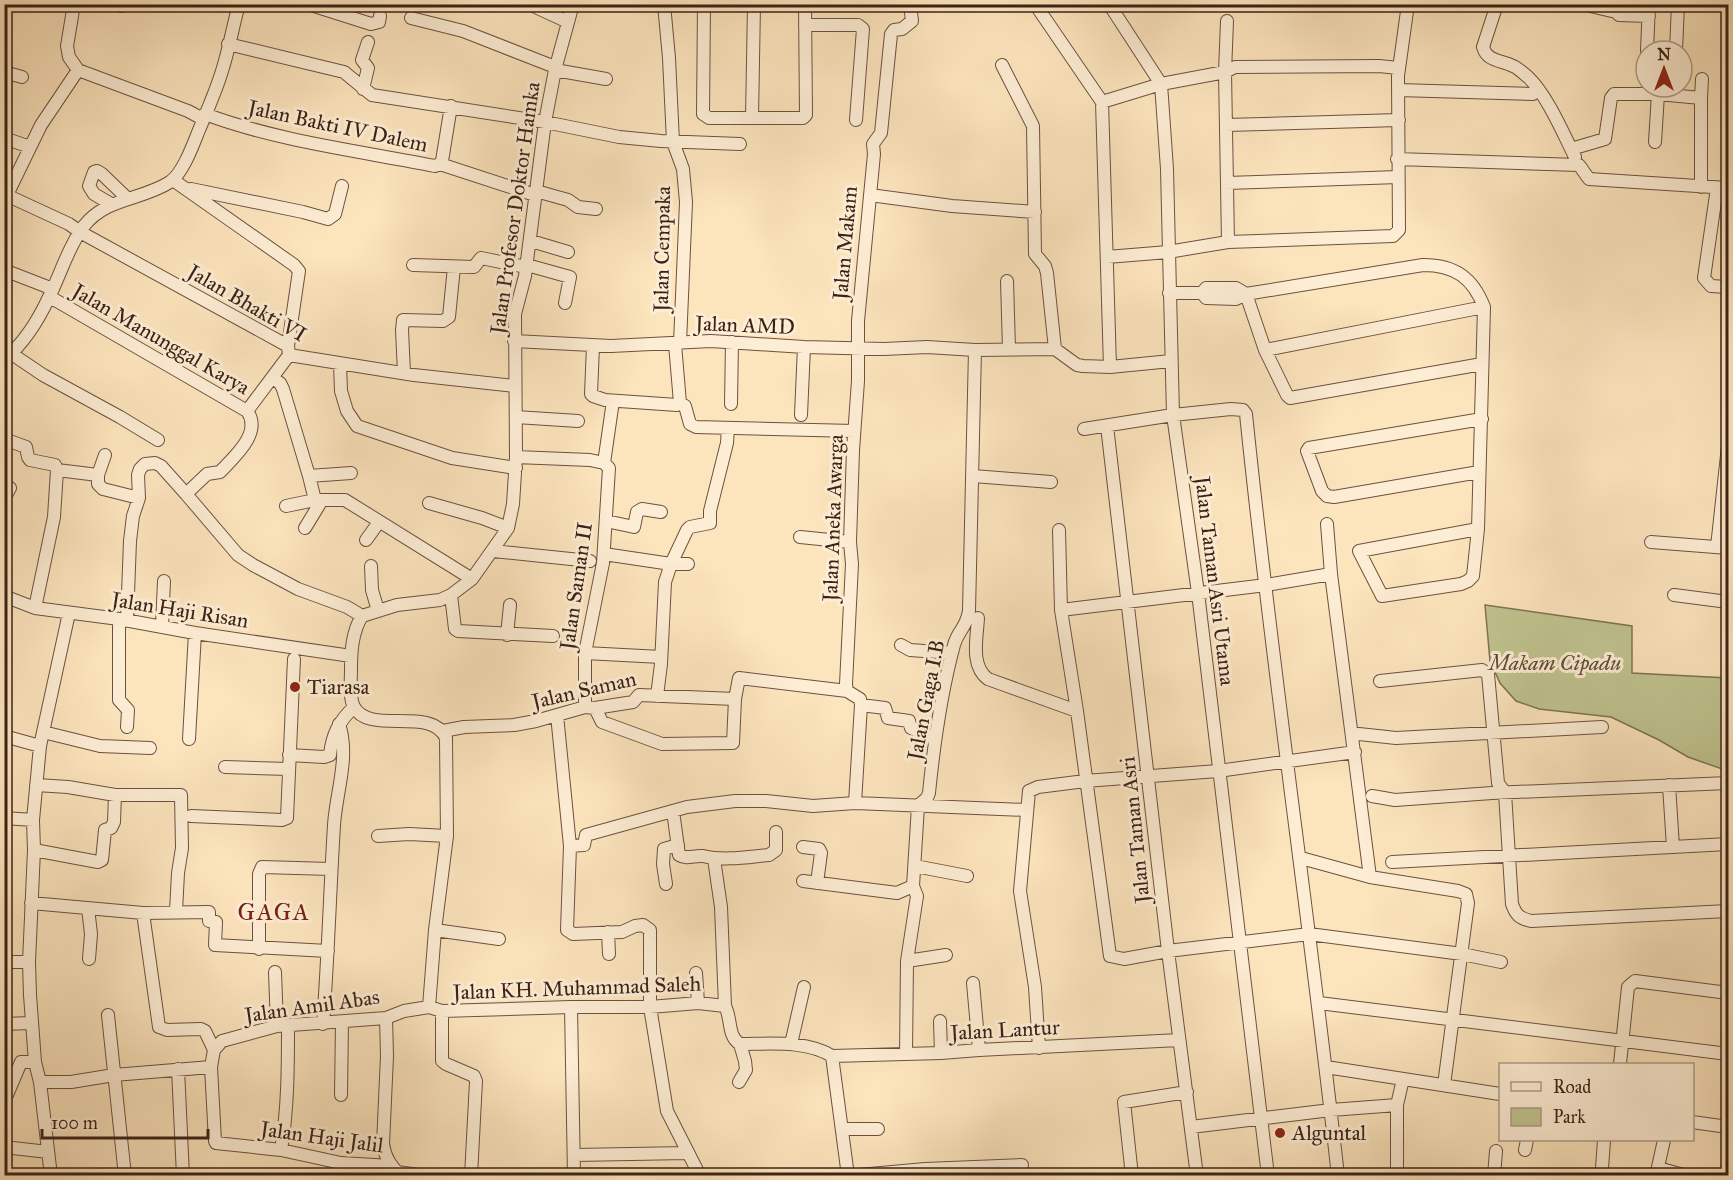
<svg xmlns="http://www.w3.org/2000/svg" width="1733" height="1180" font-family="'IM FELL Great Primer',serif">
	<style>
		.green { fill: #c0c490; stroke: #7e7354; stroke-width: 1.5 }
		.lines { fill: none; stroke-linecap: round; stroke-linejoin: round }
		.minor-casing { stroke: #6b5240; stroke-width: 14 }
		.minor { stroke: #fdedd4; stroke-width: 12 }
		.poi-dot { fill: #8f2418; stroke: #fdedd4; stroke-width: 2 }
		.labels { text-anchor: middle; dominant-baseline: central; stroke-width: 6; stroke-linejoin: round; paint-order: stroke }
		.street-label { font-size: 21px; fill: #3b2217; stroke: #fdedd4 }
		.park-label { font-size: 21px; font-style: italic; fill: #5c4a35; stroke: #fdedd4 }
		.poi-label { font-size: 21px; fill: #3b2217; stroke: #fdedd4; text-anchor: start }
		.quarter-label { font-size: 24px; letter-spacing: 1.5px; fill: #7a1f14; stroke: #fdedd4 }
	</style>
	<rect width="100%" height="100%" fill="#fce4bd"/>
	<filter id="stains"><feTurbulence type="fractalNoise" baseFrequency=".00333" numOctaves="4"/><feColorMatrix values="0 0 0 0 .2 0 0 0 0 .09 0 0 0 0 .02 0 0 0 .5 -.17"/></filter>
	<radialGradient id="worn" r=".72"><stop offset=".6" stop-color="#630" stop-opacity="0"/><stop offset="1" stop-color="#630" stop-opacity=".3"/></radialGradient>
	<!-- green -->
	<path class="green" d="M1485 605 1632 626V673L1728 678V771L1688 757 1659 740 1611 717 1539 709 1516 701 1500 683 1490 661Z"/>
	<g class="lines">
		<defs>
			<path id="minor" d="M74 4 67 46 69 57 78 70 188 111 203 119
				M308 4 371 24 379 22 380 16
				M529 4 568 22
				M664 4 669 58 673 142 683 169 686 202 680 343
				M704 4 703 114 709 118H803L806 115 805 4
				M1035 4 1102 102
				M1109 4 1161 84 1167 169 1173 415 1198 593 1268 1176
				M1497 4 1483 47C1487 62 1502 60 1513 66 1518 68 1523 73 1528 77 1547 95 1563 133 1575 157
				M1582 4 1616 12 1619 15 1649 16
				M121 6 122 4
				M411 18 463 31 555 67
				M1227 21 1225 72 1228 242
				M805 25H858L863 29 856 120
				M228 44 344 72 372 95 545 122 619 137 661 141 740 144
				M1647 51 1649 4
				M1676 51 1678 4
				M1002 65 1033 126 1035 254 1045 266 1047 273 1055 349
				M555 70 606 79
				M4 72 22 77
				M363 89 368 68 362 60 368 42
				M1398 90 1533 94
				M1701 98 1702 79
				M1102 102 1161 84 1225 72 1235 67 1379 66 1398 68
				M1102 102 1110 367
				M205 114C277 141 359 151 435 166L440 164 535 195
				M752 118 754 4
				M1226 125 1399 120
				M4 138 30 147
				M1655 142 1658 94
				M1571 149 1605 139 1611 98 1614 94H1658L1701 98V187
				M1397 159 1579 165 1589 179 1728 188
				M440 164 442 161 451 106
				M173 180 294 265 299 271 288 346
				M1227 183 1398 177
				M1717 188 1704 278 1711 286 1728 287
				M191 189 303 212 328 219 335 214 342 186
				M536 191 568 200 578 207 596 209
				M4 194 69 224 80 232 288 346 289 355
				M7 195 41 125 78 70
				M870 195 952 206 1035 212
				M111 204 94 194 89 186 94 172 97 171 102 174 128 199
				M531 241 568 252
				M1107 257 1168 252 1228 242 1393 236 1399 230 1398 76 1408 4
				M413 265 474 267 481 258 526 267
				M527 265 570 277 565 303
				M4 270 53 289
				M1007 281 1009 349
				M1169 293H1202L1206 288H1236L1246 294 1265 350 1287 395 1290 398 1482 364
				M1202 293 1206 298 1236 299 1246 294 1423 265C1455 265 1473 278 1484 307L1478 529 1473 576 1468 581 1461 584 1382 596 1359 551 1478 529
				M50 297 247 411C263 433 233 458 220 472L207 474 186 494
				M514 341 611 346 711 341 804 347 884 349 927 347 975 350 1055 349 1077 365 1083 366 1110 367 1171 361
				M675 344 680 403
				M593 346 591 394 593 396 605 400 677 405 680 403
				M6 350 43 375 120 417 158 440
				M1265 350 1484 307
				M289 355 414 375 515 386
				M4 360C24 343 38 321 49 297 61 274 67 249 83 227 106 197 140 201 170 182 183 173 193 145 199 130 207 111 216 91 222 71 229 49 233 26 239 4
				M340 364 341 391 347 411 357 426 452 458 516 468
				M404 373 402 330 403 320 443 321 449 317 454 267
				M272 378 280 383 283 389 309 476 351 473
				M680 403 685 406 690 424 696 427 854 431
				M731 404 732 342
				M247 411 289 355
				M801 415 804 347
				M516 417 578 421
				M1107 426 1168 951 1197 1176
				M1084 429 1173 415 1231 409 1243 410 1246 414C1272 669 1310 922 1338 1176
				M4 439 26 447 28 457 30 460 55 465 57 470 54 517 35 608
				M516 457 590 460 604 463 609 468 603 563 585 653V707
				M604 463 613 401
				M57 470 98 475V484L103 489 139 498
				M1479 472 1334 497 1327 496 1322 491 1307 451 1309 448 1482 419
				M98 475 105 455
				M973 476 1051 482
				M4 499 10 488
				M429 503 482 518 508 528
				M286 506 315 500 309 476
				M606 521 634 527 637 512 642 509 661 512
				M1327 524 1331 574 1370 877
				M305 528 319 505 315 500H345L472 579
				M1059 530 1061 610 1077 711 1110 956 1124 959 1168 951 1309 934 1462 954 1501 962
				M800 537 850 542
				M366 540 379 522
				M1651 542 1728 548
				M1717 547 1728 446
				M493 551 590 561
				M604 554 671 564H688
				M371 566 372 590 378 611
				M451 595 455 629 458 631 553 636
				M1674 595 1728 602
				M4 596 35 608 119 619 195 633 351 656
				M1061 610 1266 585 1331 574
				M978 618C977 638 970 666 988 679L1077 711
				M119 619V700L128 710 127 727
				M127 620 130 541 133 516 139 498 138 475 140 469 145 464 155 463 161 466 186 494 238 555 253 565 298 589 347 607 362 616
				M162 627 164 581
				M507 635 510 605
				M901 645 910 650 952 653
				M585 653 661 657
				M1380 681 1482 670 1488 674 1498 783 1505 793 1512 904C1516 915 1519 918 1531 921L1728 911
				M847 691 846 684 852 564 850 542 853 450 858 381V321L874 154 873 144 881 133 891 34 894 30 902 29 912 21 910 4
				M657 696 661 664 665 582 671 564 687 530 690 527 710 523V511L727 443 728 428
				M861 705 885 708 888 718 909 721 911 728 935 739
				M595 708 602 722 662 744 733 743 735 699 739 678 847 691 860 699 861 705 855 803
				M557 715 570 846 567 930 573 934 622 932 635 926 643 925 650 930V1007L667 1111 700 1176
				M443 731 464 727 514 725 536 721 585 707 595 708 633 702 639 695 735 699
				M43 732 100 746 150 748
				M1359 734 1396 738 1602 727
				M4 736 40 746
				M189 739 195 633
				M289 755 324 757 330 755C332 735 339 721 354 707
				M225 767 288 769
				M36 785 68 787 115 795H181L182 848 178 873 176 911
				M1669 785 1673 847
				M1372 796 1395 800 1492 793 1728 783
				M673 811 679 855C687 860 694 855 703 856 724 861 747 857 769 855L776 850V832
				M191 816 282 820 287 818 294 659
				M4 818 33 820
				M378 836 409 834 447 836
				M570 846 584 845 586 835 687 807 735 801H766L813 806 855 803 1027 810
				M803 847 819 849 821 853 817 883
				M34 850 98 862 102 860 105 830 111 828 114 822 115 795
				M1301 858 1370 877 1458 891 1466 894 1468 903 1444 1085
				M714 859 721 907 725 1006C732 1019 727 1036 740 1044 770 1044 806 1040 832 1056L848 1176
				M1392 862 1728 844
				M915 866 967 876
				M803 881 897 893 913 886
				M666 884 663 864 664 849 678 845
				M31 903 143 913 209 912V921L216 922 215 945 328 951
				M88 908 91 934 89 959
				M143 913 159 1027 167 1030 201 1029 205 1031 214 1050
				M435 930 499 939
				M608 932 609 954
				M259 949V874L262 867 331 869
				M907 961 946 955
				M4 962H29
				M275 972 277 1026
				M696 973 698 1003
				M973 983 979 1050
				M1319 1003 1728 1054
				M429 1007 435 930 447 836 446 738C431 705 370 736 354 707 349 698 351 680 351 670 351 652 352 632 362 616L397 605 440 600 451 595 472 579 508 528 513 504 516 457 515 314 525 276 545 122 555 70 573 4
				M429 1007 442 1011 571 1007H650L698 1003 725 1006
				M571 1007 574 1176
				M442 1011V1061L446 1064 474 1076 476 1081 471 1176
				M108 1015 125 1176
				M386 1018 387 1056 383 1144C385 1158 391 1166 401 1176
				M940 1021 941 1053
				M4 1024 31 1023
				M323 1024C328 958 330 891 334 825 336 792 350 757 339 724
				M791 1044 804 987
				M1039 1048 1035 987 1020 891 1029 791 1038 787 1085 781 1218 771 1355 752
				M906 1054 907 961 917 896 913 886 918 806 927 798 929 793C934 743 941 693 954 645 958 630 966 629 969 611L975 350
				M832 1056 941 1053 979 1050 1179 1040
				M1620 1064 1628 987 1635 981 1728 993
				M1326 1067 1500 1094
				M178 1069 183 1176
				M40 1082H71L114 1075 211 1067
				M739 1082 746 1070 745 1061 740 1044
				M4 1094 7 1095 21 1062H35
				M341 1095 342 1022
				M1692 1122 1728 1127
				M1191 1127 1331 1110 1397 1105 1403 1079
				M843 1129H878
				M4 1147 48 1152
				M281 1150C288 1109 288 1067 288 1025
				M1525 1150 1527 1140
				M574 1155 687 1153
				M391 1166 341 1163 281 1150 216 1143 215 1141 211 1067 214 1050 222 1041 277 1026 386 1018 404 1011 429 1007
				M1602 1168 1604 1140
				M1658 1168 1687 1176
				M397 1172 426 1176
				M51 1176 40 1082 35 1062 30 995 29 962 34 850 33 820 40 746 69 613
				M848 1176 925 1169 1022 1165
				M1132 1176 1124 1102 1187 1092
				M1397 1176V1105
				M1494 1176 1496 1151
				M1656 1176 1664 1140"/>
		</defs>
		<!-- minor casing -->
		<use href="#minor" class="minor-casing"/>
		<!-- minor -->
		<use href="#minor" class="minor"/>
	</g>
	<!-- markers -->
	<g class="poi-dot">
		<circle cx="295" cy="687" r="6"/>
		<circle cx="1280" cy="1133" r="6"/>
	</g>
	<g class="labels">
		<!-- street labels -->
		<g class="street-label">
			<text transform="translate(338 126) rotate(12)">Jalan Bakti IV Dalem</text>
			<text transform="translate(515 208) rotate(-82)">Jalan Profesor Doktor Hamka</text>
			<text transform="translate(845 243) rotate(-85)">Jalan Makam</text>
			<text transform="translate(662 249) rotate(-89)">Jalan Cempaka</text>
			<text transform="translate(247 303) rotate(30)">Jalan Bhakti VI</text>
			<text transform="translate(745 325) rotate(2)">Jalan AMD</text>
			<text transform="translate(161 339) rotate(30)">Jalan Manunggal Karya</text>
			<text transform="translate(833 518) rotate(-88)">Jalan Aneka Awarga</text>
			<text transform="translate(1215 581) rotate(83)">Jalan Taman Asri Utama</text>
			<text transform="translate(576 586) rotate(-82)">Jalan Saman II</text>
			<text transform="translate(180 610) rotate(9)">Jalan Haji Risan</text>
			<text transform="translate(584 690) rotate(-13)">Jalan Saman</text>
			<text transform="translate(926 700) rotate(-79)">Jalan Gaga I.B</text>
			<text transform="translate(1135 830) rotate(-96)">Jalan Taman Asri</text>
			<text transform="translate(577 988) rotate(-2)">Jalan KH. Muhammad Saleh</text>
			<text transform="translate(312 1006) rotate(-8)">Jalan Amil Abas</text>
			<text transform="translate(1005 1030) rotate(-3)">Jalan Lantur</text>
			<text transform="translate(322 1137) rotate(8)">Jalan Haji Jalil</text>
		</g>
		<!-- park labels -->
		<g class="park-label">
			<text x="1555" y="663">Makam Cipadu</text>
		</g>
		<!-- poi labels -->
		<g class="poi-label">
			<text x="307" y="687">Tiarasa</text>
			<text x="1292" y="1133">Alguntal</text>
		</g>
		<!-- quarter labels -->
		<g class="quarter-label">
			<text x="274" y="912">GAGA</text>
		</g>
	</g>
	<!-- margin -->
	<rect width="1733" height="1180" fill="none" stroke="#fce4bd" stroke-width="24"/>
	<rect x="6" y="6" width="1721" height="1168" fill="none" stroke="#3b2217" stroke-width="3"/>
	<rect x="12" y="12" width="1709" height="1156" fill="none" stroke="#3b2217" stroke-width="1.5"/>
	<!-- legend -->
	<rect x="1499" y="1063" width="195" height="78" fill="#fdedd4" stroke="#af9c88" stroke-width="1.5"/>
	<rect x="1511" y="1082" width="30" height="9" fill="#fdedd4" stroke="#af9c88" stroke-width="1.5"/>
	<text x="1553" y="1093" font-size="18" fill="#3b2217">Road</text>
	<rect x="1511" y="1108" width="30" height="18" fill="#c0c490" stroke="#af9c88" stroke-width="1.5"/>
	<text x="1553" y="1123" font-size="18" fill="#3b2217">Park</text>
	<!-- north arrow -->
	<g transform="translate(1664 69)"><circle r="28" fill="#fdedd4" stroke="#af9c88" stroke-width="1.5"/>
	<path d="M0-4.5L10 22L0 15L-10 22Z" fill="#8f2418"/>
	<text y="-9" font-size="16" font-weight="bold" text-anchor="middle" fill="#3b2217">N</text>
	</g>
	<!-- scale -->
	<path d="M42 1129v9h166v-9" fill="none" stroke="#3b2217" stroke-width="3"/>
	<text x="51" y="1129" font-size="18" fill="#3b2217" stroke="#fdedd4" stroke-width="4.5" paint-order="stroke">100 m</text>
	<rect width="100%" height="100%" filter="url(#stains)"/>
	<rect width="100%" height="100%" fill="url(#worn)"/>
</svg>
